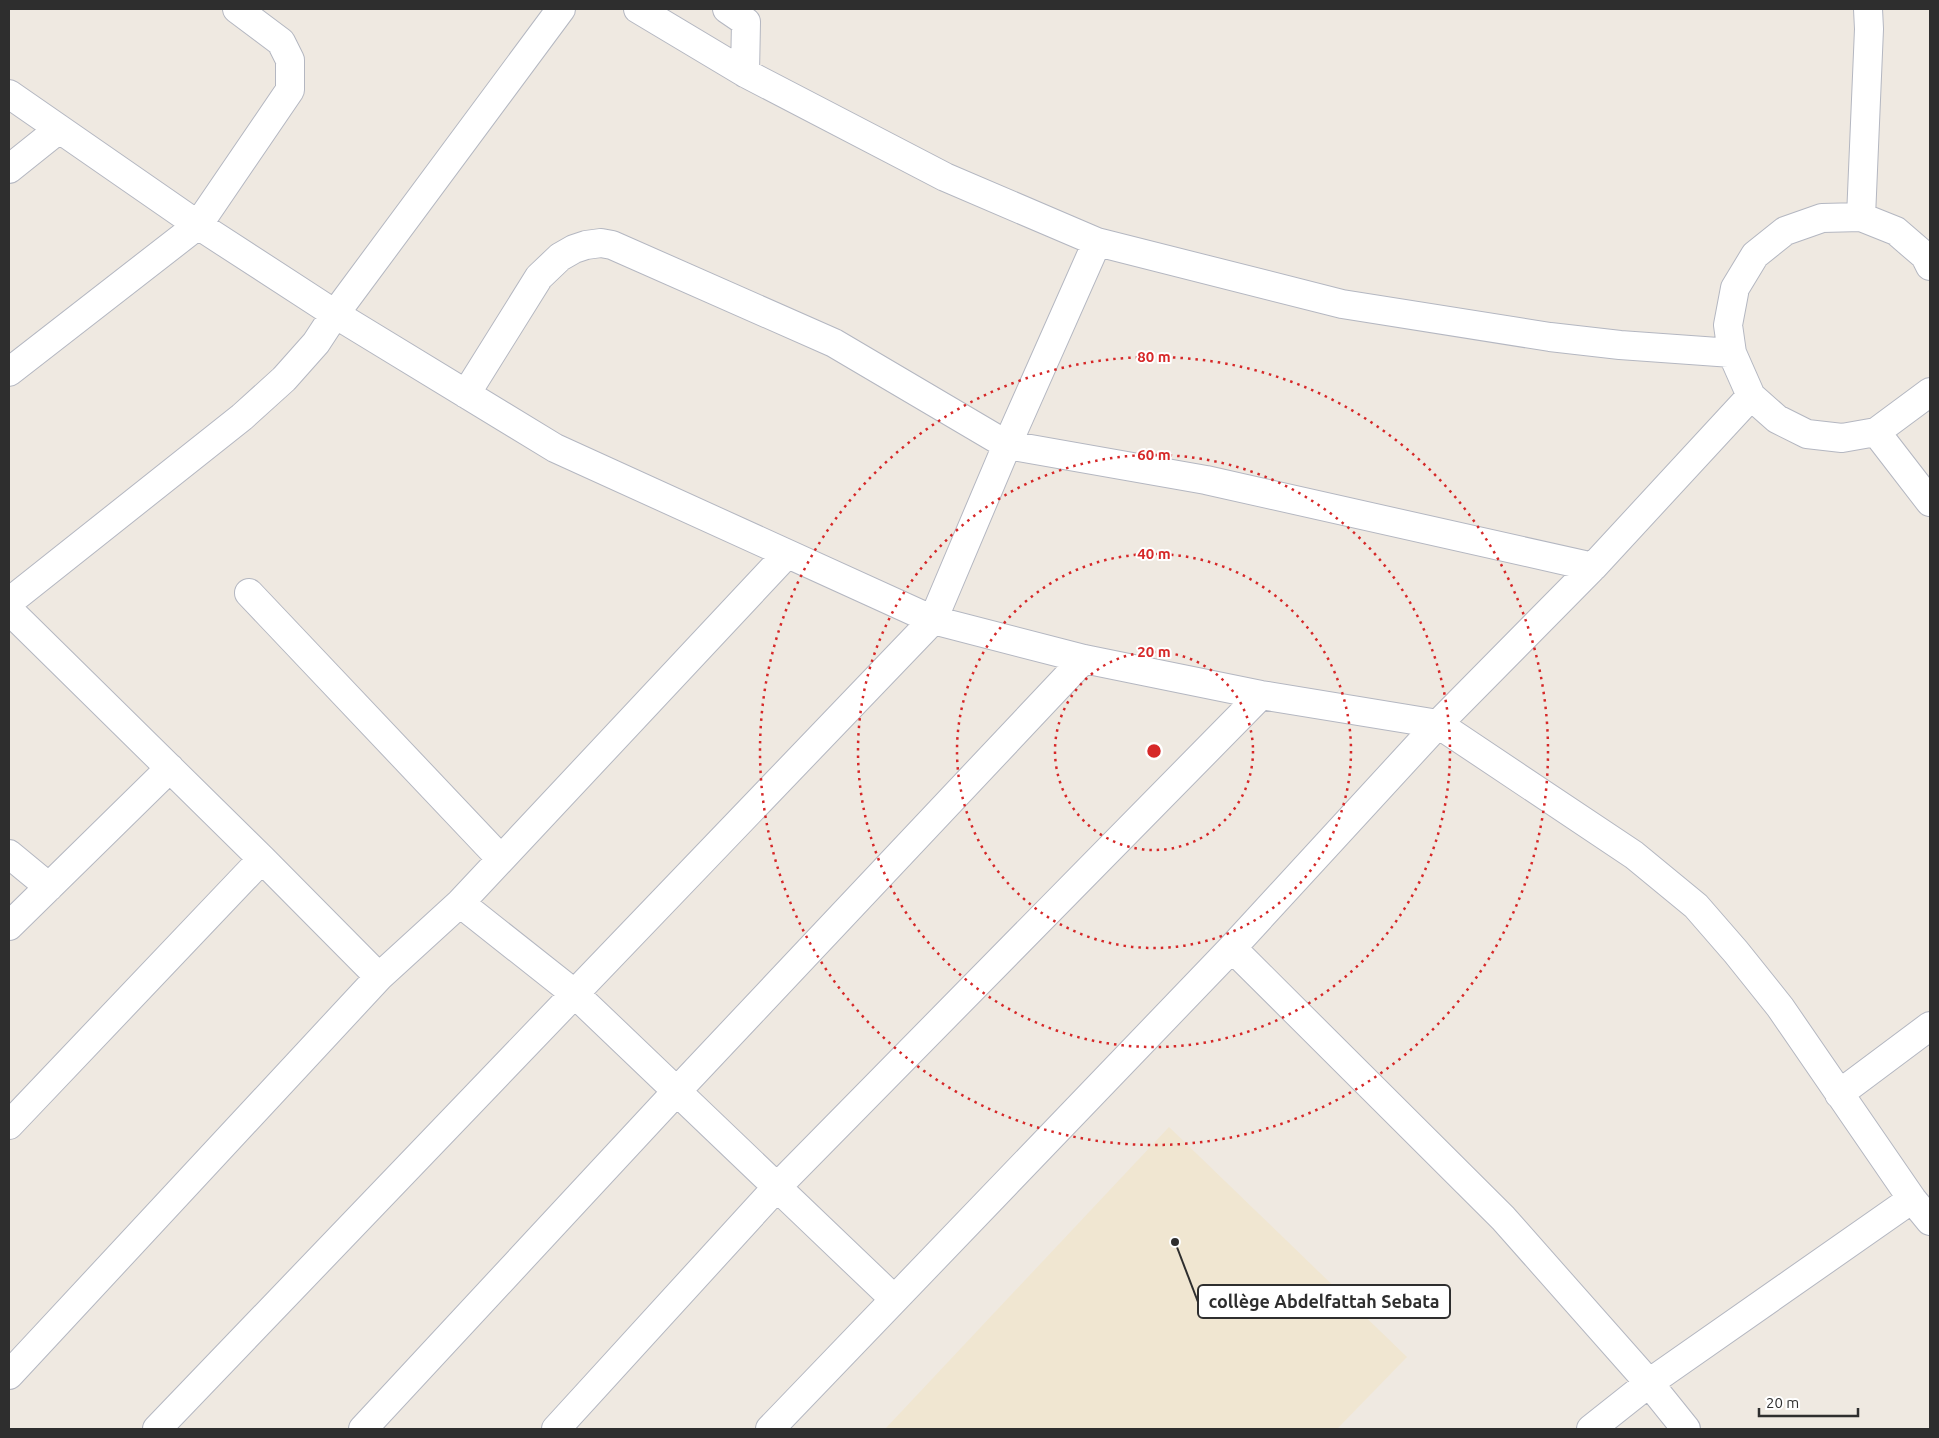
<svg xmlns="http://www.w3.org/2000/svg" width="1939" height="1438" font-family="Ubuntu,sans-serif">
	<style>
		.education { fill: #f0e6d1 }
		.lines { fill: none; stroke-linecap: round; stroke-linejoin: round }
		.minor-casing { stroke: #b4b7c1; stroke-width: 30 }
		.minor { stroke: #fff; stroke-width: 28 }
		.ring { fill: none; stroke: #d62828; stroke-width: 2.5; stroke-dasharray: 2.5 5 }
		.centre { fill: #d62828; stroke: #fff; stroke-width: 2.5 }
		.ring-label { font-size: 15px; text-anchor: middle; font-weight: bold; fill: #d62828; stroke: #fff; stroke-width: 4; stroke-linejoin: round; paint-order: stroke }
		.leader { fill: none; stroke: #2e2e2e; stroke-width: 2 }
		.callout-dot { fill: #2e2e2e; stroke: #fff; stroke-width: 2 }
		.callout { fill: #fff; stroke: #2e2e2e; stroke-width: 2 }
		.callout-label { font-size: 18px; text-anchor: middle; font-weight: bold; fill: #2e2e2e }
	</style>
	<rect width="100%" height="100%" fill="#efe9e1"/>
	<!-- education -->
	<path class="education" d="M1169 1127 1407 1357 1337 1429H885Z"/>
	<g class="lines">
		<defs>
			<path id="minor" d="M638 9 745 73 945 177 1097 242 1342 304 1550 337 1620 345 1732 353
				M727 9 746 22
				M745 73 746 22
				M9 94 198 225 335 314 555 448 933 620 1084 659 1261 695 1438 724 1634 855 1696 906 1736 952 1780 1007 1912 1199 1930 1221
				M9 169 59 129
				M1861 217 1869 29 1868 9
				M1930 266 1925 256 1896 231 1861 217 1822 218 1785 231 1755 255 1735 288 1728 325 1732 353 1751 396 1777 419 1807 434 1842 438 1876 432 1930 392
				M9 372 198 225 290 90V60L281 42 237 9
				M466 394 539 277 560 257 574 249 586 245 601 243 612 245 834 343 1007 445 1206 480 1593 567
				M1876 432 1930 502
				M249 593 501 859
				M9 602 242 417 284 379 316 343 335 314 561 9
				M9 610 262 859 379 977
				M9 854 49 887
				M460 903 575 994 894 1299
				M9 926 170 768
				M1232 948 1503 1218 1649 1383 1686 1429
				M1839 1094 1930 1026
				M9 1125 262 859
				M9 1375 379 977 460 903 786 555
				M157 1429 933 620 1007 445 1097 242
				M363 1429 676 1092 1084 659
				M556 1429 776 1188 1261 695
				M770 1429 1232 948 1438 724 1593 567 1751 396
				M1591 1429 1649 1383 1912 1199"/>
		</defs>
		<!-- minor casing -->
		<use href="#minor" class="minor-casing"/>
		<!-- minor -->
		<use href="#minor" class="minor"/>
	</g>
	<!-- distance rings -->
	<g class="ring">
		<circle cx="1154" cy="751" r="99"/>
		<circle cx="1154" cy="751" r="197"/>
		<circle cx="1154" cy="751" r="296"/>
		<circle cx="1154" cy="751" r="394"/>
	</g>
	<circle cx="1154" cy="751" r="8" class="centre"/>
	<g class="ring-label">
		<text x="1154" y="362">80 m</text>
		<text x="1154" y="460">60 m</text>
		<text x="1154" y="559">40 m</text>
		<text x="1154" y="657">20 m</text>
	</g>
	<!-- callouts -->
	<path class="leader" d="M1175 1242L1198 1302"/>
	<circle class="callout-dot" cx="1175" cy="1242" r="5"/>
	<rect class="callout" x="1198" y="1285" width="252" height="33" rx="5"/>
	<g class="callout-label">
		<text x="1324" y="1308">collège Abdelfattah Sebata</text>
	</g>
	<!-- border -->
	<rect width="1939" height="1438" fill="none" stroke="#2e2e2e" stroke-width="20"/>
	<!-- scale -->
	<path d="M1759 1408v8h99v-8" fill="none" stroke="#2e2e2e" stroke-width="2.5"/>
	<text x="1766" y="1408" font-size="15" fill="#2e2e2e" stroke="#ffffff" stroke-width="4" paint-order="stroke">20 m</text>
</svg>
